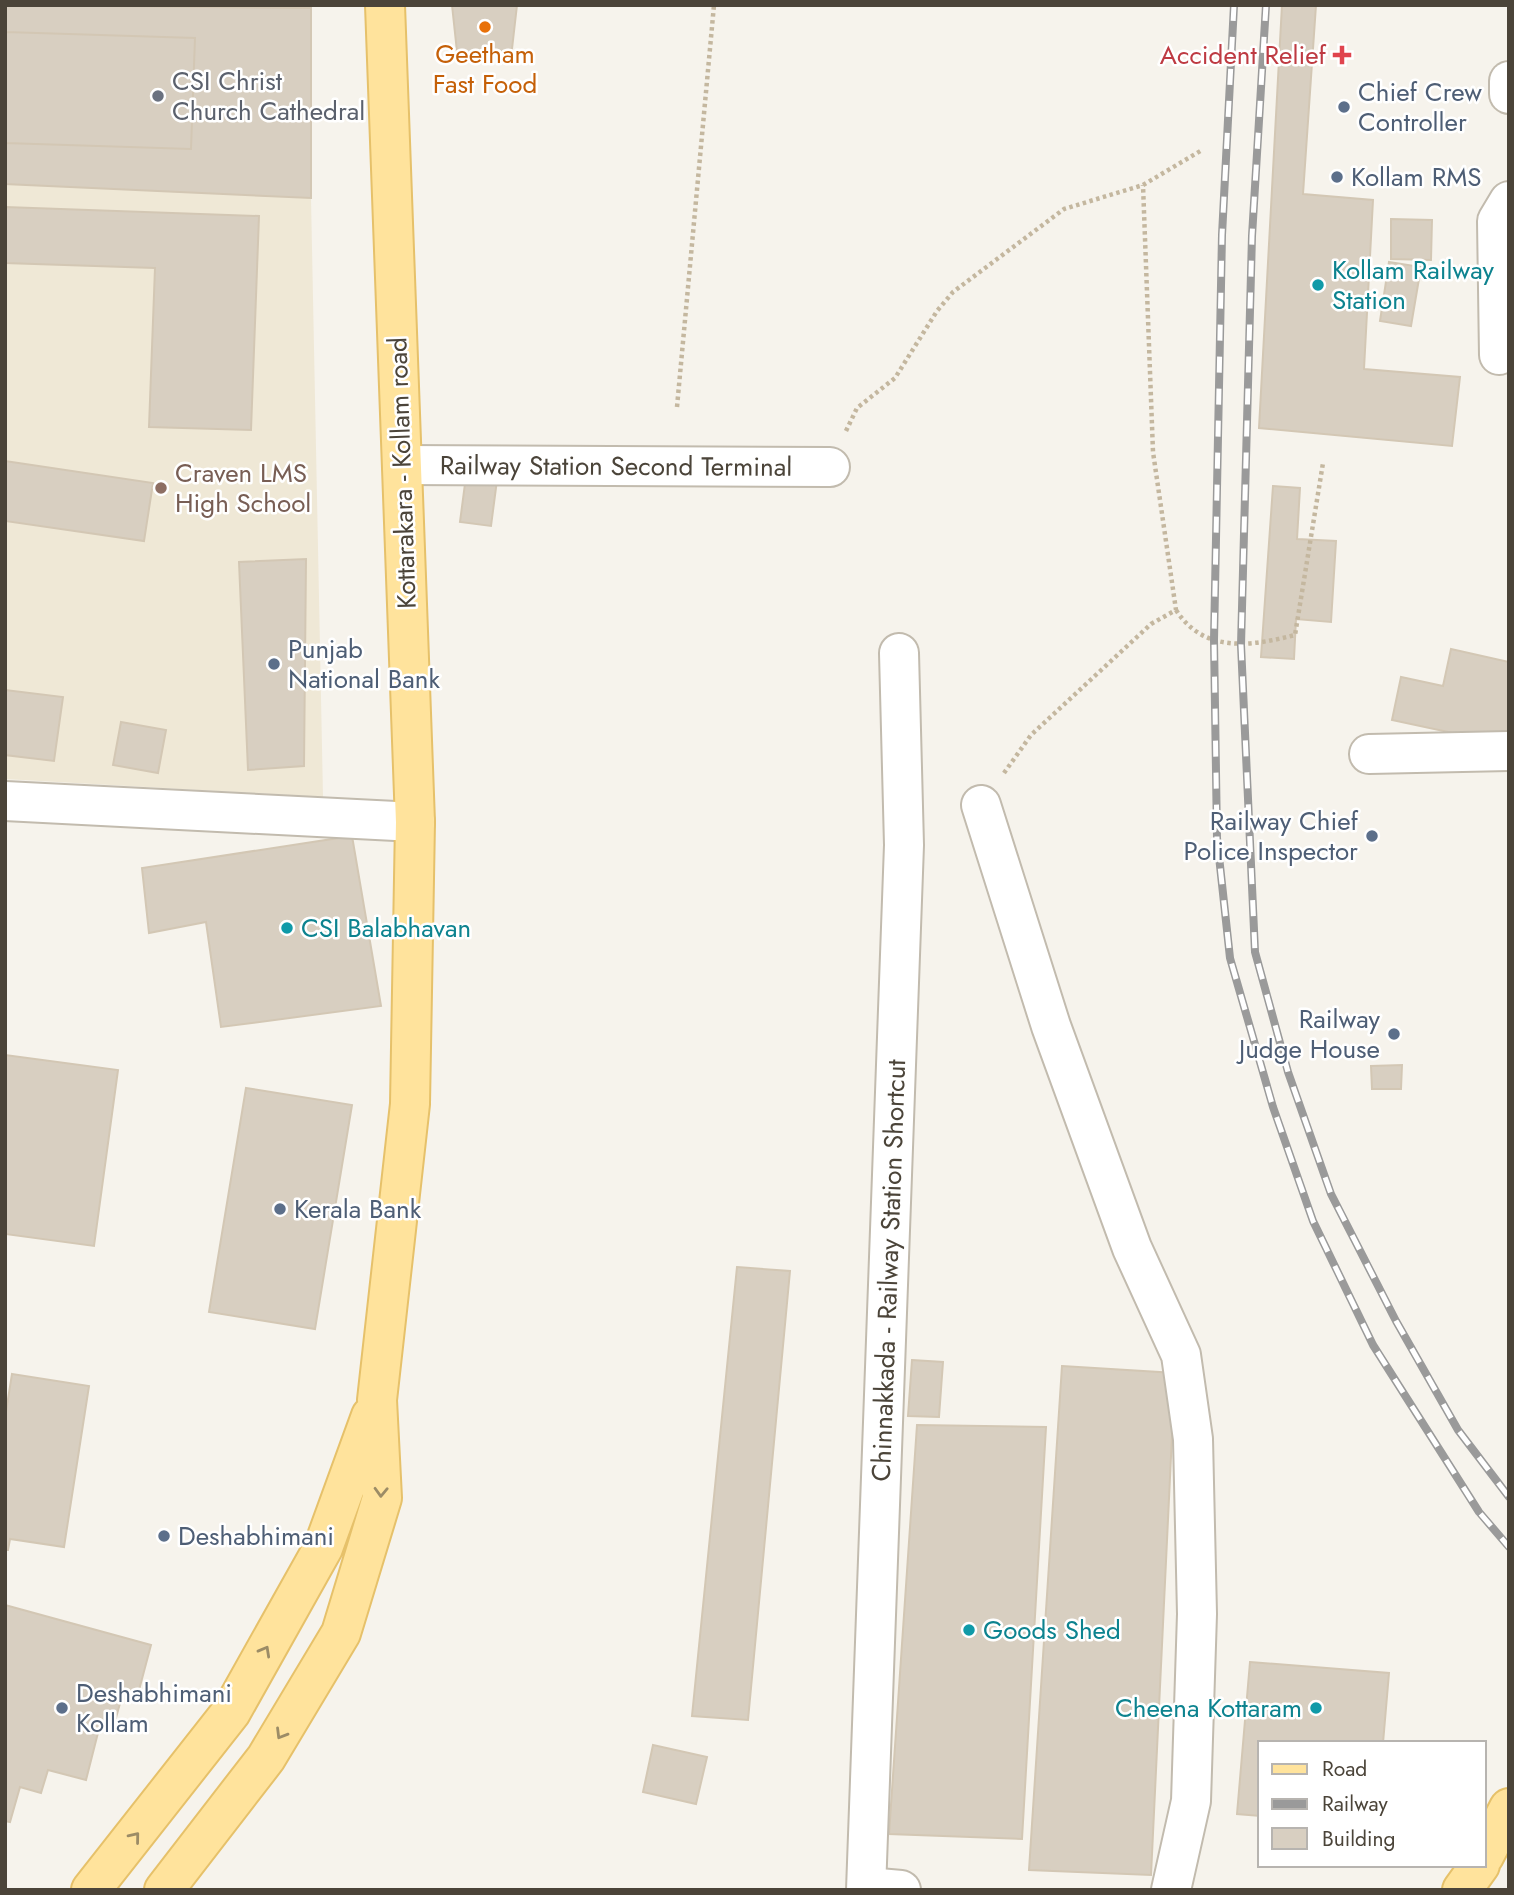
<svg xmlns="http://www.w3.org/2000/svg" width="1514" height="1895" font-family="Jost,sans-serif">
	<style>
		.education { fill: #efe8d6 }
		.building { fill: #d8cfc1; stroke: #d3c7b4; stroke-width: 2 }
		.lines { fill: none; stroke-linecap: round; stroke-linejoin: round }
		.minor-casing { stroke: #c2bbae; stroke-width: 42 }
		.major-casing { stroke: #e6c16a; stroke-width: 42 }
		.path { stroke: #c4b79f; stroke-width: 4.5; stroke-dasharray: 3.5 3.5; stroke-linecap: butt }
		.minor { stroke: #fff; stroke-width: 38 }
		.major { stroke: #ffe39c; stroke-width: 38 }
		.rail-casing { stroke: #9a9a9a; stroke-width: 8 }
		.rail { stroke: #fff; stroke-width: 5; stroke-dasharray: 16; stroke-linecap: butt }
		.oneway { stroke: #9c8c66 }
		.food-dot { fill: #e8710a; stroke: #fff; stroke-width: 2.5 }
		.health-dot { fill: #e0444e; stroke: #fff; stroke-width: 2.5 }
		.worship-dot { fill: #6b7280; stroke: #fff; stroke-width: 2.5 }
		.service-dot { fill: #5c6f8a; stroke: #fff; stroke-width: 2.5 }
		.culture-dot { fill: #0f9aa8; stroke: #fff; stroke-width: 2.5 }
		.education-dot { fill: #8d6e63; stroke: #fff; stroke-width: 2.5 }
		.labels { text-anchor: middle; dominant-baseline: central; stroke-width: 5; stroke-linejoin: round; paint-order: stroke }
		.food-label { font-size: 26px; fill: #c56008; stroke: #fff }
		.health-label { font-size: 26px; fill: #be3a42; stroke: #fff; text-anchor: end }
		.worship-label { font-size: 26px; fill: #5b616d; stroke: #fff; text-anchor: start }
		.service-label { font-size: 26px; fill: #4e5e75; stroke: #fff; text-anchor: start }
		.culture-label { font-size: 26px; fill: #0d838f; stroke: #fff; text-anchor: start }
		.street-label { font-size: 26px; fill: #4b4439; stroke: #fff }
		.education-label { font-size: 26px; fill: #785e54; stroke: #fff; text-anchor: start }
	</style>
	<rect width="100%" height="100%" fill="#f6f3ec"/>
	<!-- education -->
	<path class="education" d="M5 184 311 198 323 797 5 779Z"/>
	<!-- building -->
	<path class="building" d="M5 5 311 8V198L5 184Z
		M452 5H517L512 49 458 61Z
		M1282 5H1316L1303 194 1373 200 1364 369 1460 377 1452 446 1259 428Z
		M5 32 195 38 191 149 5 143Z
		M5 207 259 216 251 430 149 427 155 268 5 263Z
		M1391 219 1432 220 1431 260 1391 259Z
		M1389 262 1421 267 1411 326 1380 321Z
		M5 461 153 483 144 541 5 521Z
		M466 476 497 480 491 526 460 522Z
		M1273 486 1300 488 1297 539 1336 541 1331 622 1296 619 1294 659 1261 657Z
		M306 559 304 766 248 770 239 562Z
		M1451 649 1509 662V745L1392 720 1401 677 1443 686Z
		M5 690 63 697 54 761 5 755Z
		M121 722 166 730 158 773 113 765Z
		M352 836 381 1006 221 1027 206 922 149 933 142 868Z
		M5 1055 118 1070 94 1246 5 1234Z
		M1402 1065 1401 1089H1372L1371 1066Z
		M246 1088 352 1105 315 1329 209 1312Z
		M737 1267 790 1271 748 1720 692 1716Z
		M912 1360 943 1362 939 1417 908 1416Z
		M1062 1366 1175 1373 1151 1875 1029 1870Z
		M12 1374 89 1386 64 1547 10 1539 8 1550H5V1418Z
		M917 1425 1046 1427 1022 1839 889 1834Z
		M5 1605 151 1645 138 1694 124 1689 114 1725 101 1721 86 1780 48 1770 41 1793 20 1787 10 1822 5 1821Z
		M1250 1662 1389 1673 1383 1743H1260V1816L1237 1814Z
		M653 1745 707 1757 696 1804 643 1792Z"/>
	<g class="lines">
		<defs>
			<g id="minor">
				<path d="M1509 81V94"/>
				<path d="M1499 355 1497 221 1509 201"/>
				<path id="s1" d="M402 465 830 467"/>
				<path d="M1369 754 1509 751"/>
				<path d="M5 801 415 822"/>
				<path d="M981 805 1051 1026 1132 1248 1181 1355 1193 1439 1197 1614 1191 1801 1171 1890"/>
				<path d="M867 1887 901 1890"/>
				<path id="s2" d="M866 1890 904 845 899 653"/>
			</g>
			<path id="major" d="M1484 1856 1509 1808
				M91 1890 231 1712 323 1548 371 1416
				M164 1890 266 1758 341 1633 382 1498 377 1400 410 1104 415 822 385 5
				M1462 1890 1480 1865"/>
		</defs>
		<!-- minor casing -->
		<use href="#minor" class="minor-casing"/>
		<!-- major casing -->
		<use href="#major" class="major-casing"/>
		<!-- path -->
		<path class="path" d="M677 407 714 5
			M846 431 857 408 895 378 937 311 953 292 1064 209 1143 185 1202 150
			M1176 610C1204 654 1252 646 1295 635L1323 463
			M1004 773 1031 735 1151 624 1176 610 1153 452 1143 185"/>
		<!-- minor -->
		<use href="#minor" class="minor"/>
		<!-- major -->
		<use href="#major" class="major"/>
		<defs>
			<path id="rail" d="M1234 5 1222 235 1214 640 1217 838 1230 958 1273 1107 1313 1221 1373 1345 1479 1512 1509 1547
				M1266 5 1252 236 1241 645 1255 952 1288 1072 1331 1194 1396 1321 1458 1430 1509 1497"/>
		</defs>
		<!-- rail casing -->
		<use href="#rail" class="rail-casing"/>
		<!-- rail -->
		<use href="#rail" class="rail"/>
	</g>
	<!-- one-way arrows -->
	<defs><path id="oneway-chevron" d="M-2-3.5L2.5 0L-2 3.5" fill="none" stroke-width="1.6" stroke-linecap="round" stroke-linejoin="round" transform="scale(1.75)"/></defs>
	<g class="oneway">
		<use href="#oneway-chevron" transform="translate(381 1492) rotate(92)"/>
		<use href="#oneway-chevron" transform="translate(265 1651) rotate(-61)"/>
		<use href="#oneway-chevron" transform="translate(281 1734) rotate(121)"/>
		<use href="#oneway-chevron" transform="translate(135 1837) rotate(-51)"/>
	</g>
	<!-- markers -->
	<circle class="food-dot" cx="485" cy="27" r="7"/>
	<path class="health-dot" d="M1338.5 44.5h7v7h7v7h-7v7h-7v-7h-7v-7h7z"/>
	<circle class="worship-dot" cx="158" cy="96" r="7"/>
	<g class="service-dot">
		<circle cx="1344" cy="107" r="7"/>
		<circle cx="1337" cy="177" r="7"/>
		<circle cx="274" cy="664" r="7"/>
		<circle cx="1372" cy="836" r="7"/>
		<circle cx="1394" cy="1034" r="7"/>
		<circle cx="280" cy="1209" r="7"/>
		<circle cx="164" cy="1536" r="7"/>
		<circle cx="62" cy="1708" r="7"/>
	</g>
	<g class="culture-dot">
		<circle cx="1318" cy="285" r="7"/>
		<circle cx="287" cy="928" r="7"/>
		<circle cx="969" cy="1630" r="7"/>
		<circle cx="1316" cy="1708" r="7"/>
	</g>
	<circle class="education-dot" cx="161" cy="488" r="7"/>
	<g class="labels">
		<!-- food labels -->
		<g class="food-label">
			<text x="485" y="54">Geetham<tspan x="485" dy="30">Fast Food</tspan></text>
		</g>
		<!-- health labels -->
		<g class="health-label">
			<text x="1326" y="55">Accident Relief</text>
		</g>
		<!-- worship labels -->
		<g class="worship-label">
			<text x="172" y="81">CSI Christ<tspan x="172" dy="30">Church Cathedral</tspan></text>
		</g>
		<!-- service labels -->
		<g class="service-label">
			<text x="1358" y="92">Chief Crew<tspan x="1358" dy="30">Controller</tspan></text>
			<text x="1351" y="177">Kollam RMS</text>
			<text x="288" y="649">Punjab<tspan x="288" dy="30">National Bank</tspan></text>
			<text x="1358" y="821" text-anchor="end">Railway Chief<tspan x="1358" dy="30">Police Inspector</tspan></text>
			<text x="1380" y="1019" text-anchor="end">Railway<tspan x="1380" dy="30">Judge House</tspan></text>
			<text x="294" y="1209">Kerala Bank</text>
			<text x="178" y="1536">Deshabhimani</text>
			<text x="76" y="1693">Deshabhimani<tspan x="76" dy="30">Kollam</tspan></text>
		</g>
		<!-- culture labels -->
		<g class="culture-label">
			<text x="1332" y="270">Kollam Railway<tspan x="1332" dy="30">Station</tspan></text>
			<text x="301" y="928">CSI Balabhavan</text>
			<text x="983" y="1630">Goods Shed</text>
			<text x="1302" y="1708" text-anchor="end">Cheena Kottaram</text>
		</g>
		<!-- street labels -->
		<g class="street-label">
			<text stroke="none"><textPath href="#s1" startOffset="214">Railway Station Second Terminal</textPath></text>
			<text transform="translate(402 473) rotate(-92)">Kottarakara - Kollam road</text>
			<text stroke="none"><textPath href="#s2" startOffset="620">Chinnakkada - Railway Station Shortcut</textPath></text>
		</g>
		<!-- education labels -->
		<g class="education-label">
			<text x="175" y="473">Craven LMS<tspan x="175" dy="30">High School</tspan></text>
		</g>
	</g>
	<!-- border -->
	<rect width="1514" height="1895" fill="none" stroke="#4b4439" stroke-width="14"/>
	<!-- legend -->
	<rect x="1258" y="1741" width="228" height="126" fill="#ffffff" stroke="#b7b4b0" stroke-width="2"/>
	<rect x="1272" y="1764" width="35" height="10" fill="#ffe39c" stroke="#b7b4b0" stroke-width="2"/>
	<text x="1322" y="1776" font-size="21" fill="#4b4439">Road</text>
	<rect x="1272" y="1799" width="35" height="10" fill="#9a9a9a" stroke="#b7b4b0" stroke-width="2"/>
	<text x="1322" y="1811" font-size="21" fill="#4b4439">Railway</text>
	<rect x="1272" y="1828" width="35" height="21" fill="#d8cfc1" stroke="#b7b4b0" stroke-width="2"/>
	<text x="1322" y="1846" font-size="21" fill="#4b4439">Building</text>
</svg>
